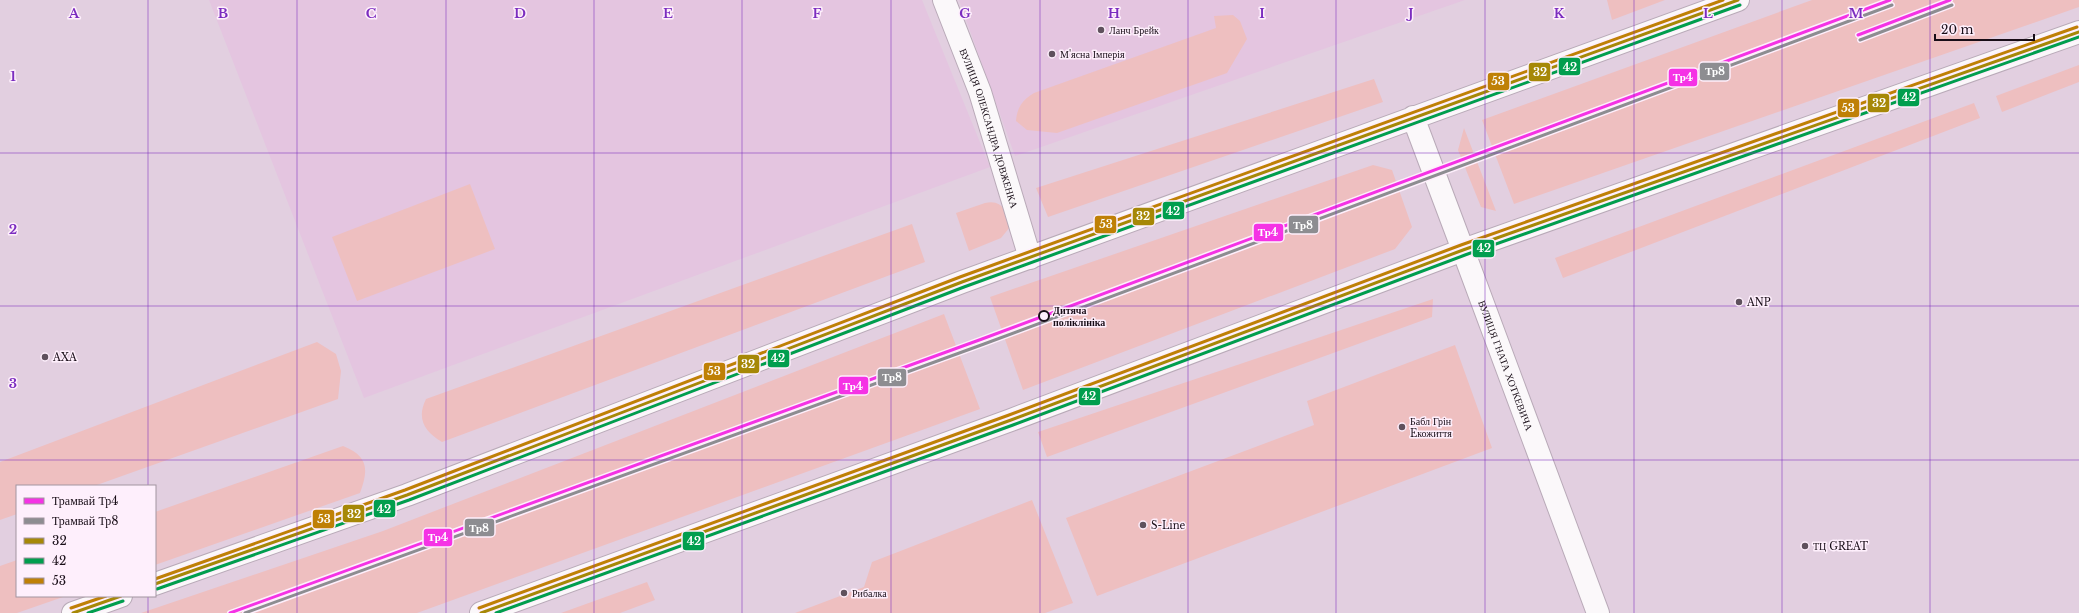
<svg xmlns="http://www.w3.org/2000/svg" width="2079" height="613" font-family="'Libre Baskerville',serif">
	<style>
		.built { fill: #e4c5e0 }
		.grass { fill: #eebfc0 }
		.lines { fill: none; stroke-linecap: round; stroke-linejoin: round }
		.minor-casing { stroke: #b9aab8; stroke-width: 24 }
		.tertiary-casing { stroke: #b9aab8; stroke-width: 24 }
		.secondary-casing { stroke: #b9aab8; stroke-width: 24 }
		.minor { stroke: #fbf8fa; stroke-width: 22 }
		.tertiary { stroke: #fbf8fa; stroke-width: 22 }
		.secondary { stroke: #fbf8fa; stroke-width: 22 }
		.bus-1-casing { stroke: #feeffc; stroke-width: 6 }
		.bus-2-casing { stroke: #feeffc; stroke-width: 6 }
		.bus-3-casing { stroke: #feeffc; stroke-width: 6 }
		.bus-1 { stroke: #a68807; stroke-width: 3 }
		.bus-2 { stroke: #019e4e; stroke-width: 3 }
		.bus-3 { stroke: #bf8006; stroke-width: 3 }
		.tram-1-casing { stroke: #feeffc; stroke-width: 6 }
		.tram-2-casing { stroke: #feeffc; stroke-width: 6 }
		.tram-1 { stroke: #f532e5; stroke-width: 3 }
		.tram-2 { stroke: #8d8d91; stroke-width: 3 }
		.grid { fill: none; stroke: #7b2cbf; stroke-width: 1; stroke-opacity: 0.55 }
		.poi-dot { fill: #5f515d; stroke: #feeffc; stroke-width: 1.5 }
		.stop-dot { fill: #feeffc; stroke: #180d17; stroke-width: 2 }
		.labels { text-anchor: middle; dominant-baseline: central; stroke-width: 3; stroke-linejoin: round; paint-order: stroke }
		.poi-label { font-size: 10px; fill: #180d17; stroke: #feeffc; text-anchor: start }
		.street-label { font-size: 10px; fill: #180d17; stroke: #feeffc }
		.stop-label { font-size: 10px; font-weight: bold; fill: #180d17; stroke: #feeffc; text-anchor: start }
		.grid-label { font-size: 13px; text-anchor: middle; font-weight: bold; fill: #7b2cbf; stroke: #feeffc; stroke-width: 3; stroke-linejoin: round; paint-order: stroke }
		.line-badge { stroke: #feeffc; stroke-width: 1.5 }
		.badge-label { font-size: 11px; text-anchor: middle; font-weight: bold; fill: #fff }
	</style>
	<rect width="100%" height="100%" fill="#e2cfe0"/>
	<!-- built -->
	<path class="built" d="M209 0H922L990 167 364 398Z
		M959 0H1465L1015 156Z"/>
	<!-- grass -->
	<path class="grass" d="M1607 0H1665L1612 20Z
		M1812 0H2079V7L1514 204 1482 120Z
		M1233 15 1240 21 1247 39 1227 73 1057 133 1027 130 1016 121C1017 108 1022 100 1034 93L1216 28 1214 16Z
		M2079 65V82L2002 112 1996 96Z
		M1374 79 1383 102 1048 217 1036 188Z
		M1974 103 1980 118 1563 278 1555 258Z
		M1464 128 1496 211 1481 207 1458 150Z
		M1373 165 1392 170 1412 227 1395 249 1023 390 990 297Z
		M470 184 495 249 357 301 332 237Z
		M985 203C1003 199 1006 212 1010 227L1001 238 969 251 956 213Z
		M912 224 925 262 442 442C425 432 416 419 426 399Z
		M1433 299 1432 317 1047 457 1038 432Z
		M944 314 980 409 417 613H141L383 531Z
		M317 342 336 354 341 371 338 399 94 486H17V514L0 520V462Z
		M1455 345 1492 448 1097 596 1066 518 1314 425 1307 401Z
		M343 446C368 456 369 469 360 493L155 565V512Z
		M1032 500 1073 603 1045 613H795L864 587 872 562Z
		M17 560V596H66L17 613H0V566Z
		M647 582 655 600 620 613H561Z"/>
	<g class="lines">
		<defs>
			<g id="minor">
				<path id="s1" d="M944 0 980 92 1030 258"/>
			</g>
			<g id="tertiary">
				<path id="s2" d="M1463 250 1598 613"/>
			</g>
			<path id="secondary" d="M1413 117 1463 250
				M155 584 407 495 962 282 1738 0
				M73 613 121 596
				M481 613 1011 420 1463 250 2079 32"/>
		</defs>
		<!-- minor casing -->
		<use href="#minor" class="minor-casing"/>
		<!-- tertiary casing -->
		<use href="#tertiary" class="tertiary-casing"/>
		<!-- secondary casing -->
		<use href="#secondary" class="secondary-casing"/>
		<!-- minor -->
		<use href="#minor" class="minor"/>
		<!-- tertiary -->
		<use href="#tertiary" class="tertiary"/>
		<!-- secondary -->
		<use href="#secondary" class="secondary"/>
		<defs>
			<path id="bus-1" d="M155 584 407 495 962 282 1738 0
				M73 613 121 596
				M481 613 1011 420 1463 250 2079 32"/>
			<path id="bus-2" d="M157 589 409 500 964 287 1740 5
				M88 613 123 601
				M496 613 1013 425 1465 255 2079 37"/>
			<path id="bus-3" d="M155 579 405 490 960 277 1723 0
				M71 608 106 596
				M479 608 1009 415 1461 245 2077 27"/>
		</defs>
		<!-- bus-1 casing -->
		<use href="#bus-1" class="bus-1-casing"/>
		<!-- bus-2 casing -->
		<use href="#bus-2" class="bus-2-casing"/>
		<!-- bus-3 casing -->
		<use href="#bus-3" class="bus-3-casing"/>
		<!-- bus-1 -->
		<use href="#bus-1" class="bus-1"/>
		<!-- bus-2 -->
		<use href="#bus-2" class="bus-2"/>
		<!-- bus-3 -->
		<use href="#bus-3" class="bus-3"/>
		<defs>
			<path id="tram-1" d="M1858 35 1950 0
				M230 613 982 339 1890 0"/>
			<path id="tram-2" d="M1860 40 1952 5
				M245 613 984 344 1892 5"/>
		</defs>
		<!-- tram-1 casing -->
		<use href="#tram-1" class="tram-1-casing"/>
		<!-- tram-2 casing -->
		<use href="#tram-2" class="tram-2-casing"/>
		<!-- tram-1 -->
		<use href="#tram-1" class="tram-1"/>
		<!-- tram-2 -->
		<use href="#tram-2" class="tram-2"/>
	</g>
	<!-- grid -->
	<path class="grid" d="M148 0V486M297 0V613M446 0V613M594 0V613M742 0V613M891 0V613M1040 0V613M1188 0V613M1336 0V613M1485 0V613M1634 0V613M1782 0V613M1930 0V613M0 153H2079M0 306H2079M0 460H2079M148 596V613"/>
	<!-- markers -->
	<g class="poi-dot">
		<circle cx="1101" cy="30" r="4"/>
		<circle cx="1052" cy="54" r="4"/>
		<circle cx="1739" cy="302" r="4"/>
		<circle cx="45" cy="357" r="4"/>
		<circle cx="1402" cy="427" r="4"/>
		<circle cx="1143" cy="525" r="4"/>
		<circle cx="1805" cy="546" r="4"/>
		<circle cx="844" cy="593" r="4"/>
	</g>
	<circle class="stop-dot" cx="1044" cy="316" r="5"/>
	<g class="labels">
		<!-- poi labels -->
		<g class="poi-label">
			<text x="1109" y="30">Ланч Брейк</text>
			<text x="1060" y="54">М'ясна Імперія</text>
			<text x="1747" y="302">ANP</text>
			<text x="53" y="357">AXA</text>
			<text x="1410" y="421">Бабл Грін<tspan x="1410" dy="12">Eкожиття</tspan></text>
			<text x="1151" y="525">S-Line</text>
			<text x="1813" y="546">ТЦ GREAT</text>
			<text x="852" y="593">Рибалка</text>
		</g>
		<!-- street labels -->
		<g class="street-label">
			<text stroke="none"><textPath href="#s1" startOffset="136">ВУЛИЦЯ ОЛЕКСАНДРА ДОВЖЕНКА</textPath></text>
			<text stroke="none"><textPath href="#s2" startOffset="123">ВУЛИЦЯ ГНАТА ХОТКЕВИЧА</textPath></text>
		</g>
		<!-- stop labels -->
		<g class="stop-label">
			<text x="1053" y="310">Дитяча<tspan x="1053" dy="12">поліклініка</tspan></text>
		</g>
	</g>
	<g class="grid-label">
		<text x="74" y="18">A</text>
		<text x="223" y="18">B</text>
		<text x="371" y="18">C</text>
		<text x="520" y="18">D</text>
		<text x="668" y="18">E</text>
		<text x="817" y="18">F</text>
		<text x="965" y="18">G</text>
		<text x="1114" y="18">H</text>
		<text x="1262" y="18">I</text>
		<text x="1411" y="18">J</text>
		<text x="1559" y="18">K</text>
		<text x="1708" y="18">L</text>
		<text x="1856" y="18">M</text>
		<text x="13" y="81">1</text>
		<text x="13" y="234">2</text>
		<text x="13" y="388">3</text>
	</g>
	<g class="line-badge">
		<rect x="1558" y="57" width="23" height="19" rx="4" fill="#019e4e"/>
		<rect x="1699" y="62" width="31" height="19" rx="4" fill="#8d8d91"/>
		<rect x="1528" y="62" width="23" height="20" rx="4" fill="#a68807"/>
		<rect x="1668" y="68" width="30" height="19" rx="4" fill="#f532e5"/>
		<rect x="1487" y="72" width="23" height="19" rx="4" fill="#bf8006"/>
		<rect x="1897" y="88" width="23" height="19" rx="4" fill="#019e4e"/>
		<rect x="1867" y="93" width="23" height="20" rx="4" fill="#a68807"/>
		<rect x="1837" y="98" width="23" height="20" rx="4" fill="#bf8006"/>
		<rect x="1162" y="201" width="23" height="19" rx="4" fill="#019e4e"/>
		<rect x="1132" y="207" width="23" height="19" rx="4" fill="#a68807"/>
		<rect x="1094" y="215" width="23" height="19" rx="4" fill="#bf8006"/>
		<rect x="1288" y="215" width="31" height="19" rx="4" fill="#8d8d91"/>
		<rect x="1253" y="223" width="31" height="19" rx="4" fill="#f532e5"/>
		<rect x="1472" y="239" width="23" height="19" rx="4" fill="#019e4e"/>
		<rect x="767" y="349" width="23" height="19" rx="4" fill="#019e4e"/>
		<rect x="737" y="354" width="23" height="20" rx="4" fill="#a68807"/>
		<rect x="703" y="362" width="23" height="19" rx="4" fill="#bf8006"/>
		<rect x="877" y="368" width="30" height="19" rx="4" fill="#8d8d91"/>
		<rect x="838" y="376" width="31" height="19" rx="4" fill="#f532e5"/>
		<rect x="1078" y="387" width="23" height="19" rx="4" fill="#019e4e"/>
		<rect x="373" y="499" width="23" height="19" rx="4" fill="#019e4e"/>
		<rect x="342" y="504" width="23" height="19" rx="4" fill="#a68807"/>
		<rect x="312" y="509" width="23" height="20" rx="4" fill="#bf8006"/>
		<rect x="464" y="518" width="31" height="19" rx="4" fill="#8d8d91"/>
		<rect x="423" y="528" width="30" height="19" rx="4" fill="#f532e5"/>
		<rect x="682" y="531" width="23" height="20" rx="4" fill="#019e4e"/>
	</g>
	<g class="badge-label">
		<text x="1570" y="71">42</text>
		<text x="1715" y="75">Тр8</text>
		<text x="1540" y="76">32</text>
		<text x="1683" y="81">Тр4</text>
		<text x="1498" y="85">53</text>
		<text x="1909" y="101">42</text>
		<text x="1879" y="107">32</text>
		<text x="1848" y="112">53</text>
		<text x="1173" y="215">42</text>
		<text x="1143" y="220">32</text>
		<text x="1106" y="228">53</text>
		<text x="1303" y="229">Тр8</text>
		<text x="1268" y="236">Тр4</text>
		<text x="1484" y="252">42</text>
		<text x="778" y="362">42</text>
		<text x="748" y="368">32</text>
		<text x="714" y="375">53</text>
		<text x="892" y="381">Тр8</text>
		<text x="853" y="390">Тр4</text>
		<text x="1089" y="400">42</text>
		<text x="384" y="513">42</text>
		<text x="354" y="518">32</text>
		<text x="324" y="523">53</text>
		<text x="479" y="532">Тр8</text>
		<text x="438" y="541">Тр4</text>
		<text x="694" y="545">42</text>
	</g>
	<!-- legend -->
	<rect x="16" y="485" width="140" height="112" fill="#feeffc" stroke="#a295a0"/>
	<rect x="24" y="498" width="20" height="6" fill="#f532e5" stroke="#a295a0"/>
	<text x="52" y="505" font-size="12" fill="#180d17">Трамвай Тр4</text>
	<rect x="24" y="518" width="20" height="6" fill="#8d8d91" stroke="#a295a0"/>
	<text x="52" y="525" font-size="12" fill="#180d17">Трамвай Тр8</text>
	<rect x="24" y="538" width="20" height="6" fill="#a68807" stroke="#a295a0"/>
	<text x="52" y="545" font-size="12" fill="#180d17">32</text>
	<rect x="24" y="558" width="20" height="6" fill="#019e4e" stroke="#a295a0"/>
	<text x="52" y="565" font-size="12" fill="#180d17">42</text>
	<rect x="24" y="578" width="20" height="6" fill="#bf8006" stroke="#a295a0"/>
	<text x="52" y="585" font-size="12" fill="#180d17">53</text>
	<!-- scale -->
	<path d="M1935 34v6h99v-6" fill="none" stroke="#180d17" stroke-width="2"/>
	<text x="1941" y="34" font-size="12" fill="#180d17" stroke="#feeffc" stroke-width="3" paint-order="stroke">20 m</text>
</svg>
